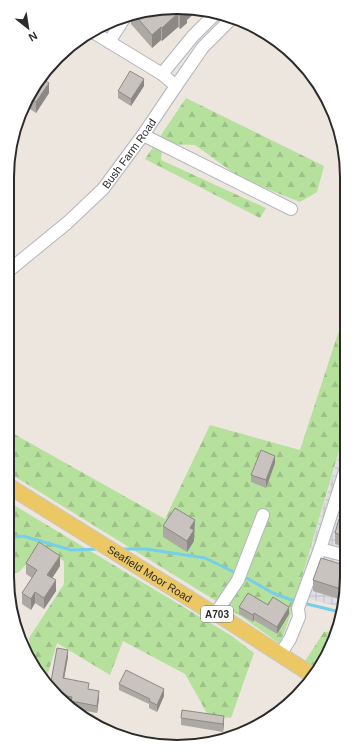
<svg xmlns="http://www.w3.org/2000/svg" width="354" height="754" font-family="Helvetica,sans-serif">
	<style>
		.industrial { fill: url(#industrial-grid) }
		.forest { fill: url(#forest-firs) }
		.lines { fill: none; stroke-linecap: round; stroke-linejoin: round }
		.stream { stroke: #75cfea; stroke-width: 3 }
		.minor-casing { stroke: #b1b5be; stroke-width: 14 }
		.major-casing { stroke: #c8c8c8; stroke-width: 17 }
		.minor { stroke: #fff; stroke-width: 12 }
		.major { stroke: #ecc864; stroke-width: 15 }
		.wall { fill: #aca8a3 }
		.shaded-wall { fill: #8c8885 }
		.building { fill: #c8c3be; stroke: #8c8885 }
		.labels { text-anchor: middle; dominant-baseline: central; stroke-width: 4; stroke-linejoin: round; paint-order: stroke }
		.shield { fill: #fff; stroke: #6b6b6b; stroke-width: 1 }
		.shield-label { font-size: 10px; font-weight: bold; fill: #2b2b2b }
		.street-label { font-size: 11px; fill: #2b2b2b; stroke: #fff }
		.rim { fill: none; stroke: #2b2b2b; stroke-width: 2 }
	</style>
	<defs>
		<pattern id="industrial-grid" width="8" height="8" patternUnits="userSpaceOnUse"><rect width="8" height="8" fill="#e0dee5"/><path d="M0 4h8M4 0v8" fill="none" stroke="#c0bfc5"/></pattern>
		<pattern id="forest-firs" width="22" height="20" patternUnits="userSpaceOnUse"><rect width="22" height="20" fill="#b6e19d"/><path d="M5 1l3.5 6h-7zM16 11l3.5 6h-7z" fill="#9dc187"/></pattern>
	</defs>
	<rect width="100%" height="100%" fill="#ede6de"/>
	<!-- industrial -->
	<path class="industrial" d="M346 430 347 577 341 607 297 596Z"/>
	<!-- forest -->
	<path class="forest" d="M186 98 324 166 317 192 300 202 242 179 195 145 163 144 161 160 266 208 260 218 145 159Z
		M346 309V427L292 611 280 644 242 617 9 473 7 471V430L165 519 210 425 300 450Z
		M7 501 232 636 254 653 231 718 208 715 185 674 123 641 110 675 57 643 45 683 42 681 33 663 29 638 64 584V561L41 547 19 572 7 575Z
		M336 631 334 642 316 668 305 661 324 632Z"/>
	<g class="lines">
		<!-- stream -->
		<path class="stream" d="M7 538 23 536 71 550 100 549
			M122 549H146L205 558 238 574
			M243 576 273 593 297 602
			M303 603 340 612"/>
		<defs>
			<g id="minor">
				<path d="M93 32 162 74 176 86"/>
				<path d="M109 42 125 17"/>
				<path d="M162 74 193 36 215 14"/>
				<path d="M143 135 291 209"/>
				<path id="s1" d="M7 272 67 223 103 189 143 135 176 86 203 47 232 18"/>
				<path d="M320 549 347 556"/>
				<path d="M216 613 238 580 263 515"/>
				<path d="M280 655 290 639 299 617 298 608 320 549 347 465"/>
			</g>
			<g id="major">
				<path id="s2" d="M7 485 211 612 216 613 312 675"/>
			</g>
		</defs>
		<!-- minor casing -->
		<use href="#minor" class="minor-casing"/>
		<!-- major casing -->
		<use href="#major" class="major-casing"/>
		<!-- minor -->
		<use href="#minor" class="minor"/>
		<!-- major -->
		<use href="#major" class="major"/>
	</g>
	<!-- wall -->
	<path class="wall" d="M177 7 187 20V23L180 29 178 27 162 41 161 40 152 48 131 24V16Z
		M42 79 49 93 36 113 24 105Z
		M144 86 131 106 118 98V91Z
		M275 463 266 488 251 482V475Z
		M347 521V548L335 544V533Z
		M163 526 195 531 194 532V541L187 552 163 537Z
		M26 563 60 566 52 578 56 591 44 609 35 603 31 610 22 604V593L32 578 26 574Z
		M347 577 342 600 313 591V580Z
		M268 605 289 614 277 634 254 620 253 622 239 614V607Z
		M68 657 64 678 89 689 99 698 97 713 75 709 71 706V704L68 703 50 687Z
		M119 684 164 696 157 712 149 708V704L119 690Z
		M181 718 224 724 223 732 181 725Z"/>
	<!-- shaded-wall -->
	<path class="shaded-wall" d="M186 9 197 11 187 20V23L180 29V15Z
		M178 13V27L162 41V28Z
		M161 27V40L152 48V35Z
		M144 79V86L131 106V99Z
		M49 83V93L36 113V102Z
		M275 456V463L266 488V480Z
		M195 520 194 541 187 552V541L190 528Z
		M60 556V566L47 586V575Z
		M56 580V591L44 609V598Z
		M35 592V603L31 610V599Z
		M289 607V614L277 634V627Z
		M254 613V620L253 622V615Z
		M68 650V657L63 685V678Z
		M164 689V696L157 712V705Z
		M99 691V698L97 713V706Z
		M224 716V724L223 732V724Z"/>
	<!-- building -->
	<path class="building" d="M177 7 187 9 180 15 178 13 162 28 161 27 152 35 135 15Z
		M130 71 144 79 131 99 118 91Z
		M42 79 49 83 36 102 29 98Z
		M261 450 275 456 266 480 251 475Z
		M175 508 195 520 190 528 194 530 187 541 163 526Z
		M339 519 347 521V537L335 533Z
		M39 542 60 556 47 575 56 580 44 598 35 592 31 599 22 593 37 570 26 563Z
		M321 558 347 566V577L344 590 313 580Z
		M248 593 268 605 273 597 289 607 277 627 254 613 253 615 239 607Z
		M57 648 68 650 63 678 89 683 88 689 99 691 97 706 71 701 72 697 58 694 50 687Z
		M126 670 164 689 157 705 149 701 150 699 119 684Z
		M182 710 224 716 223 724 181 718Z"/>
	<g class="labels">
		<!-- shield labels -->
		<rect class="shield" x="201" y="606" width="32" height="16" rx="3"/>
		<g class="shield-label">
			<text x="217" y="614">A703</text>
		</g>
		<!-- street labels -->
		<g class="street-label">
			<text stroke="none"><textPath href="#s1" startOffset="171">Bush Farm Road</textPath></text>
			<text stroke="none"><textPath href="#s2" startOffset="168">Seafield Moor Road</textPath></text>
		</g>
	</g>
	<!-- crop -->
	<path d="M0 0H354V754H0ZM177 14H177A163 163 0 0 1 340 177V577A163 163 0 0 1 177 740H177A163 163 0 0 1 14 577V177A163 163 0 0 1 177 14Z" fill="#fff" fill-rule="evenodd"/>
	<path class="rim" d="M177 14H177A163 163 0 0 1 340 177V577A163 163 0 0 1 177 740H177A163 163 0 0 1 14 577V177A163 163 0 0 1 177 14Z"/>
	<!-- north arrow -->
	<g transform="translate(28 28) rotate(150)" stroke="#ffffff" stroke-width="3" paint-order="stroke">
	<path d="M0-3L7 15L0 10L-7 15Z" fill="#2b2b2b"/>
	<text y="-6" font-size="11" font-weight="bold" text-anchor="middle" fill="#2b2b2b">N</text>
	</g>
</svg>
